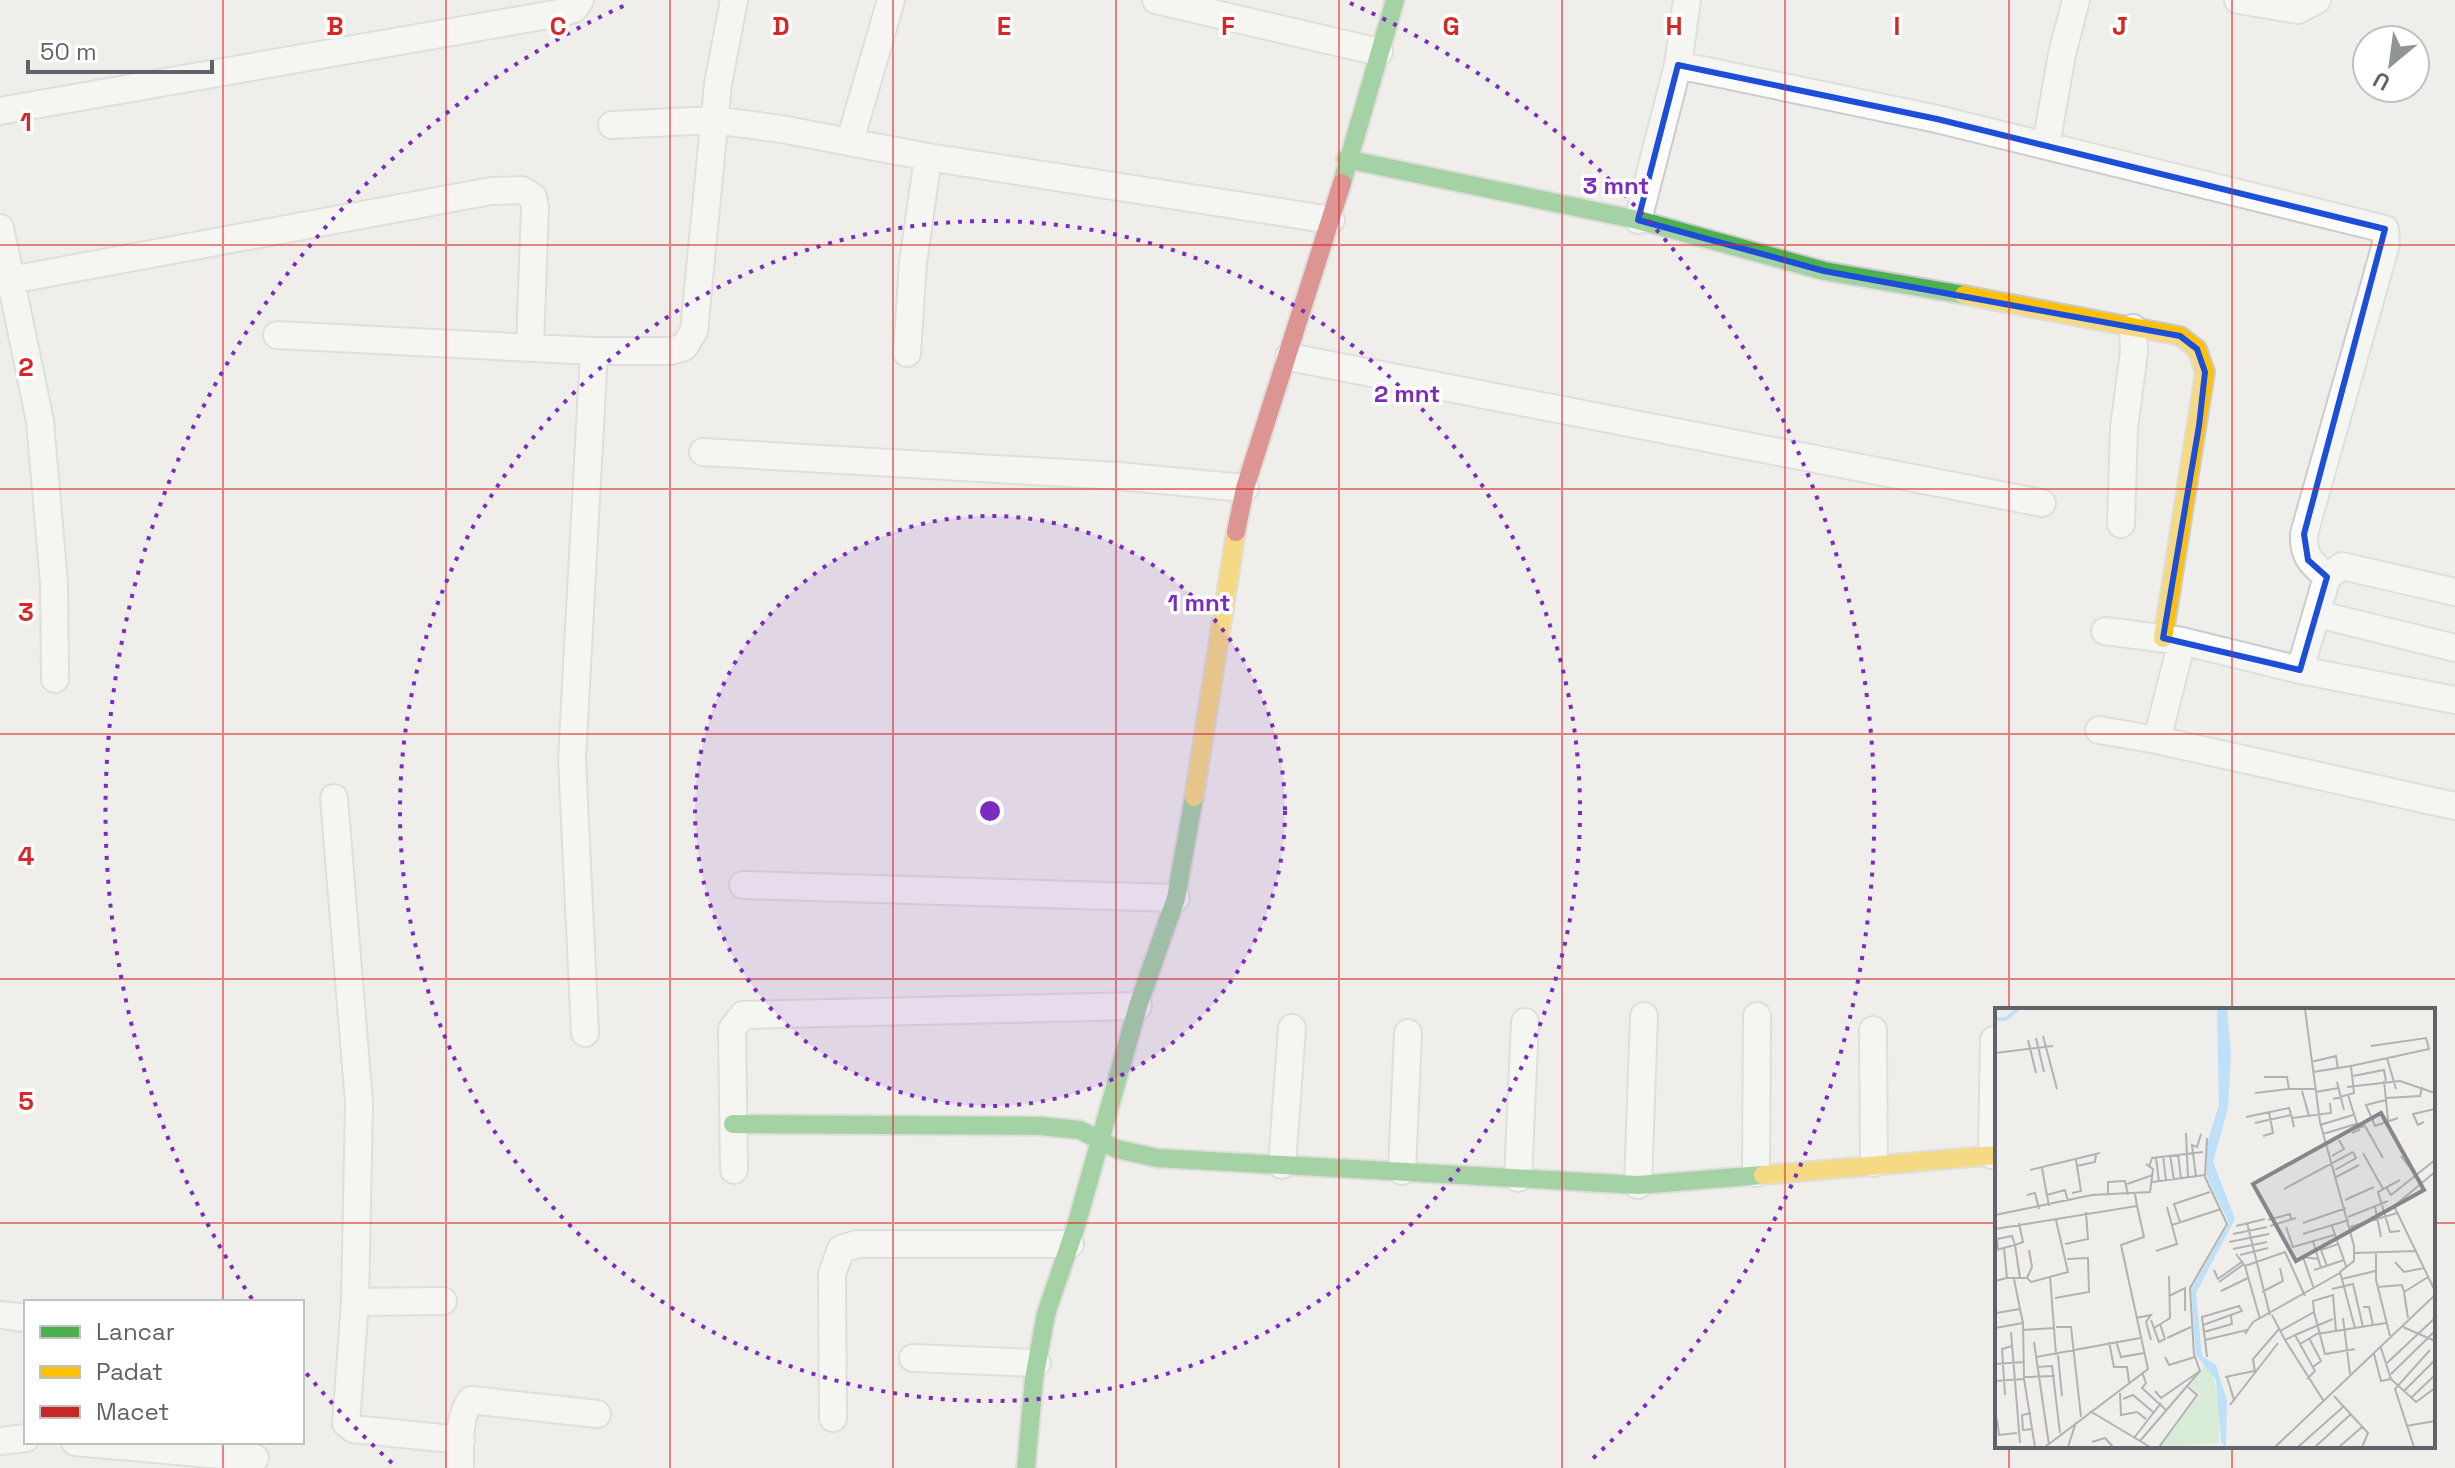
<svg xmlns="http://www.w3.org/2000/svg" width="2455" height="1468" font-family="'Space Grotesk',sans-serif">
	<style>
		.lines { fill: none; stroke-linecap: round; stroke-linejoin: round }
		.street-casing { stroke: #cbcccc; stroke-width: 30 }
		.fast-casing { stroke: #cacacb; stroke-width: 22 }
		.slow-casing { stroke: #cacacb; stroke-width: 22 }
		.jam-casing { stroke: #cacacb; stroke-width: 22 }
		.street { stroke: #fdfcfc; stroke-width: 26 }
		.fast { stroke: #4caf50; stroke-width: 18 }
		.slow { stroke: #ffc107; stroke-width: 18 }
		.jam { stroke: #c62828; stroke-width: 18 }
		.marked { fill: none; stroke: #1d4ed8; stroke-width: 6; stroke-linejoin: round }
		.grid { fill: none; stroke: #d62828; stroke-width: 2; stroke-opacity: 0.55 }
		.ring { fill: none; stroke: #7b2cbf; stroke-width: 4; stroke-dasharray: 4 8 }
		.inset-river { fill: none; stroke: #bfe0f9; stroke-width: 4 }
		.inset-road { fill: none; stroke: #b1b2b2; stroke-width: 2 }
		.view { fill: #84888a; fill-opacity: 0.15; stroke: #84888a; stroke-width: 4 }
		.inset-edge { fill: none; stroke: #5f6368; stroke-width: 4 }
		.grid-label { font-size: 26px; text-anchor: middle; font-weight: bold; fill: #d62828; stroke: #fff; stroke-width: 7; stroke-linejoin: round; paint-order: stroke }
		.centre { fill: #7b2cbf; stroke: #fff; stroke-width: 4 }
		.ring-label { font-size: 24px; text-anchor: middle; font-weight: bold; fill: #7b2cbf; stroke: #fff; stroke-width: 7; stroke-linejoin: round; paint-order: stroke }
	</style>
	<rect width="100%" height="100%" fill="#efeeea"/>
	<g class="lines">
		<defs>
			<path id="street" d="M1156 0 1379 52
				M2238 0 2298 10 2317 0
				M1678 65 1937 119 2385 229 2386 244 2304 534C2303 556 2311 563 2327 577
				M0 111 560 13 574 9 580 0
				M612 125 714 120 781 129 928 157 1331 220
				M850 141 891 0
				M2046 145 2062 54 2076 0
				M1638 220 1678 65 1687 0
				M0 228 40 421 54 583 55 679
				M0 282 491 191 522 190 533 197 535 207 530 346
				M277 335 594 351H671L684 347 694 331 718 84 734 0
				M907 353 913 263 928 157
				M1289 357 2042 503
				M703 452 1118 476 1245 488
				M2121 524 2124 428 2134 352 2133 328
				M2317 614 2455 648
				M2105 631 2182 641 2300 670 2455 700
				M2182 641 2157 740 2455 806
				M2300 670 2327 577 2342 566 2455 592
				M2099 730 2157 740
				M334 798 359 1103 355 1302 346 1423 353 1429 461 1440
				M743 885 1176 898
				M1873 1030 1874 1163
				M585 1033 572 759 594 351
				M1992 1155 1994 1040
				M1282 1165 1292 1028
				M734 1170 732 1029 743 1015 1138 1006
				M1402 1171 1408 1033
				M1756 1173 1757 1016
				M1518 1178 1525 1022
				M1638 1185 1644 1016
				M355 1302 443 1301
				M0 1315 26 1318
				M913 1358 1037 1363
				M833 1418 832 1274 841 1249 857 1244H1070
				M0 1441 26 1438
				M75 1442 255 1458
				M460 1468C460 1448 458 1415 471 1400L597 1414"/>
			<path id="fast" d="M1346 159 1638 220 1824 271 1964 295
				M1342 183 1395 0
				M733 1124 1040 1126 1080 1130 1117 1149 1157 1158 1638 1185 1763 1175
				M1026 1468 1034 1379 1046 1314 1076 1226 1138 1006 1176 898 1194 797"/>
			<path id="slow" d="M1964 295 2180 336 2197 349 2205 372 2163 638
				M1194 797 1236 532
				M1763 1175 1997 1155"/>
			<path id="jam" d="M1236 532 1245 488 1342 183"/>
		</defs>
		<!-- street casing -->
		<use href="#street" class="street-casing"/>
		<!-- fast casing -->
		<use href="#fast" class="fast-casing"/>
		<!-- slow casing -->
		<use href="#slow" class="slow-casing"/>
		<!-- jam casing -->
		<use href="#jam" class="jam-casing"/>
		<!-- street -->
		<use href="#street" class="street"/>
		<!-- fast -->
		<use href="#fast" class="fast"/>
		<!-- slow -->
		<use href="#slow" class="slow"/>
		<!-- jam -->
		<use href="#jam" class="jam"/>
	</g>
	<!-- marked area -->
	<path d="M0 0H2455V1468H0ZM1678 65 1937 119 2385 229 2304 534 2308 560 2327 577 2300 670 2163 638 2199 426 2205 372 2197 349 2180 336 1824 271 1638 220Z" fill="#efeeea" fill-opacity=".55" fill-rule="evenodd"/>
	<path class="marked" d="M1678 65 1937 119 2385 229 2304 534 2308 560 2327 577 2300 670 2163 638 2199 426 2205 372 2197 349 2180 336 1824 271 1638 220Z"/>
	<!-- grid -->
	<path class="grid" d="M223 0V1302M446 0V1468M670 0V1468M893 0V1468M1116 0V1468M1339 0V1468M1562 0V1468M1785 0V1468M2009 0V1010M2232 0V1010M0 245H2455M0 489H2455M0 734H2455M0 979H2455M0 1223H1997M2433 1223H2455M223 1442V1468M2009 1446V1468M2232 1446V1468"/>
	<!-- distance rings -->
	<circle cx="990" cy="811" r="295" fill="#7b2cbf" fill-opacity=".12"/>
	<g class="ring">
		<circle cx="990" cy="811" r="295"/>
		<circle cx="990" cy="811" r="590"/>
		<path d="M392 1463A885 885 0 0 1 302 1368M252 1299A885 885 0 0 1 630 3M1350 3A885 885 0 0 1 1588 1463"/>
	</g>
	<!-- overview -->
	<g transform="translate(1995 1008)">
		<rect width="440" height="440" fill="#efeeea"/>
		<path d="M210 357 216 362 224 392V435L165 439 205 386 195 378Z" fill="#d8ebd6"/>
		<path d="M222 1H232L236 45 233 100 218 154 240 211 201 285 207 348 221 357 232 393 231 439 226 434 221 372 201 347 196 281 234 215 212 169 211 139 224 97Z" fill="#bfe0f9"/>
		<path class="inset-river" d="M0 11H11L23 1"/>
		<path class="inset-road" d="M310 1 325 114 359 238V253L345 264 360 320M48 28 62 81M41 30 49 64M33 32 41 65M0 45 58 38M392 50 401 81M316 54 341 48 343 61M356 58 434 41 431 30 376 38M318 64 356 58 359 85 338 91M358 68 389 62 391 73M269 69H292L294 81H320M389 73 393 112M342 74 349 102M352 79 405 73 440 85M307 83 314 108M320 84 344 80M260 85 294 81M353 87 364 122 357 125M391 90 425 88 427 79M391 92 371 97 380 118 403 110M251 109 294 100 297 110M429 114 423 117 418 106 440 101M260 115 296 107M325 117 358 107M299 119 297 110 336 105 335 95M363 120 370 118 388 150M191 125 193 170M328 126 361 116M268 128 278 125 274 104M368 145 388 181M183 146 186 171M175 147 179 172M168 148 171 173M337 148 349 141 344 132M406 148 427 175M161 149 164 174M82 158 100 154 101 147M154 159 157 150 208 144M47 160 52 188M35 162 105 145M340 162 361 150 358 144M440 164 399 198 440 283M201 169 197 137 202 139 206 126M341 169 364 157M405 172 383 184 395 224 405 223M157 174 210 167M132 176 158 167M391 179 396 187 440 152M289 181 358 144M77 185 86 183 81 152M32 187 40 185 44 201M113 187V174L130 173 133 187M350 192 379 179M54 198 52 187 70 182 73 193M380 199 386 229M0 207 97 187 155 184 158 161 151 156M353 209 393 193M273 212 295 206 296 211M185 214 179 196 215 184M252 215 275 307M308 215 351 200M177 217 226 201M241 218 270 211M275 218 301 210M337 218 351 258M291 219 298 239 339 227M355 219 402 205M0 221 142 198 140 186M238 226 272 219M308 226 354 212M318 233 326 260M234 234 274 226M70 236 93 231 91 204M3 241 2 231 17 228 20 237 28 234 24 215M238 241 272 234M1 242 20 237 25 270M161 243 182 236 172 199M381 244V272L395 328M360 245 421 243M241 246 250 258 265 311M245 247 273 240M400 254 409 264 429 260M250 258 290 244 310 288M332 258 326 242 343 236M219 262 223 271 248 253M319 262 349 252M55 268 61 347M12 270H32L37 259 34 242M32 270 36 274 73 264 61 212M19 271 25 301M347 271 380 263M0 273 12 270 9 240M224 274 249 256M382 279 407 277 409 284 433 269M319 281 308 249 323 251M337 281 358 276 368 319M226 283 253 270M267 284 288 273 285 260M409 284 413 310M174 288 190 280V303M60 290 94 284 93 250 72 251M368 299H374L378 317M319 304 330 346 360 341M277 307 290 332 300 327 320 363 312 371M141 310 156 307 151 314 156 332M348 310 355 366M0 311 1 305 25 301 28 315M156 312 164 334 170 331 165 316M208 317 247 303 244 298 207 309V310L209 324 210 332 212 349M61 319H76L86 409M408 319 440 333M0 320 28 315 29 371 40 439M159 320 175 310 174 268M28 322 58 320M285 323 319 304 318 293 338 287 341 323M16 324 25 435M209 324 237 316 236 308M250 326 258 314 345 265M300 327 338 311M172 330 196 319M314 330 326 353 318 359M210 332 252 322M290 332 328 392M121 333 126 349 149 345M39 334 54 437M114 334 119 359H132L134 374M305 336 322 326 391 315M386 340 396 371 421 394 440 380M379 346 386 373 396 371M63 347 67 388M41 349 145 330M170 349 174 357 200 349M392 355 440 310M0 356 29 354M42 359 57 358 65 425M147 364 151 375 147 380 172 403M260 364 258 351 284 321M396 366 440 323M30 369 60 368M230 369 259 363M232 369 239 392M0 373 29 371M160 383 166 390 205 363M409 383 440 352M125 385 126 407 142 404 151 411M10 387 7 341 17 338M339 388 373 425 367 439M416 390 440 367M128 391 138 387 158 404M235 397 283 335M95 403 155 439M36 405 27 407 28 422 38 421M2 411 4 427 22 425M411 418 440 413M139 430 166 395M145 433 205 363 199 346 195 280 232 216 210 169 212 130M97 434 110 430 118 439M50 439 153 361 126 237 149 229 142 198M73 439 81 414M164 439 202 387 193 379M280 439 440 287M303 439 348 399M320 439 356 406M344 439 367 419M419 439 400 381 435 342"/>
		<path class="view" d="M386 105 429 182 301 253 258 176Z"/>
		<rect width="440" height="440" class="inset-edge"/>
	</g>
	<g class="grid-label">
		<text x="335" y="35">B</text>
		<text x="558" y="35">C</text>
		<text x="781" y="35">D</text>
		<text x="1004" y="35">E</text>
		<text x="1228" y="35">F</text>
		<text x="1451" y="35">G</text>
		<text x="1674" y="35">H</text>
		<text x="1897" y="35">I</text>
		<text x="2120" y="35">J</text>
		<text x="26" y="131">1</text>
		<text x="26" y="376">2</text>
		<text x="26" y="621">3</text>
		<text x="26" y="865">4</text>
		<text x="26" y="1110">5</text>
	</g>
	<circle cx="990" cy="811" r="12" class="centre"/>
	<g class="ring-label">
		<text x="1616" y="194">3 mnt</text>
		<text x="1407" y="402">2 mnt</text>
		<text x="1199" y="611">1 mnt</text>
	</g>
	<!-- legend -->
	<rect x="24" y="1300" width="280" height="144" fill="#ffffff" stroke="#bfc1c3" stroke-width="2"/>
	<rect x="40" y="1326" width="40" height="12" fill="#4caf50" stroke="#bfc1c3" stroke-width="2"/>
	<text x="96" y="1340" font-size="24" fill="#5f6368">Lancar</text>
	<rect x="40" y="1366" width="40" height="12" fill="#ffc107" stroke="#bfc1c3" stroke-width="2"/>
	<text x="96" y="1380" font-size="24" fill="#5f6368">Padat</text>
	<rect x="40" y="1406" width="40" height="12" fill="#c62828" stroke="#bfc1c3" stroke-width="2"/>
	<text x="96" y="1420" font-size="24" fill="#5f6368">Macet</text>
	<!-- north arrow -->
	<g transform="translate(2391 64) rotate(209)"><circle r="38" fill="#ffffff" stroke="#bfc1c3" stroke-width="2"/>
	<path d="M0-6L14 30L0 20L-14 30Z" fill="#919496"/>
	<text y="-12" font-size="22" font-weight="bold" text-anchor="middle" fill="#5f6368">U</text>
	</g>
	<!-- scale -->
	<path d="M28 60v12h184v-12" fill="none" stroke="#5f6368" stroke-width="4"/>
	<text x="40" y="60" font-size="24" fill="#5f6368" stroke="#ffffff" stroke-width="6" paint-order="stroke">50 m</text>
</svg>
